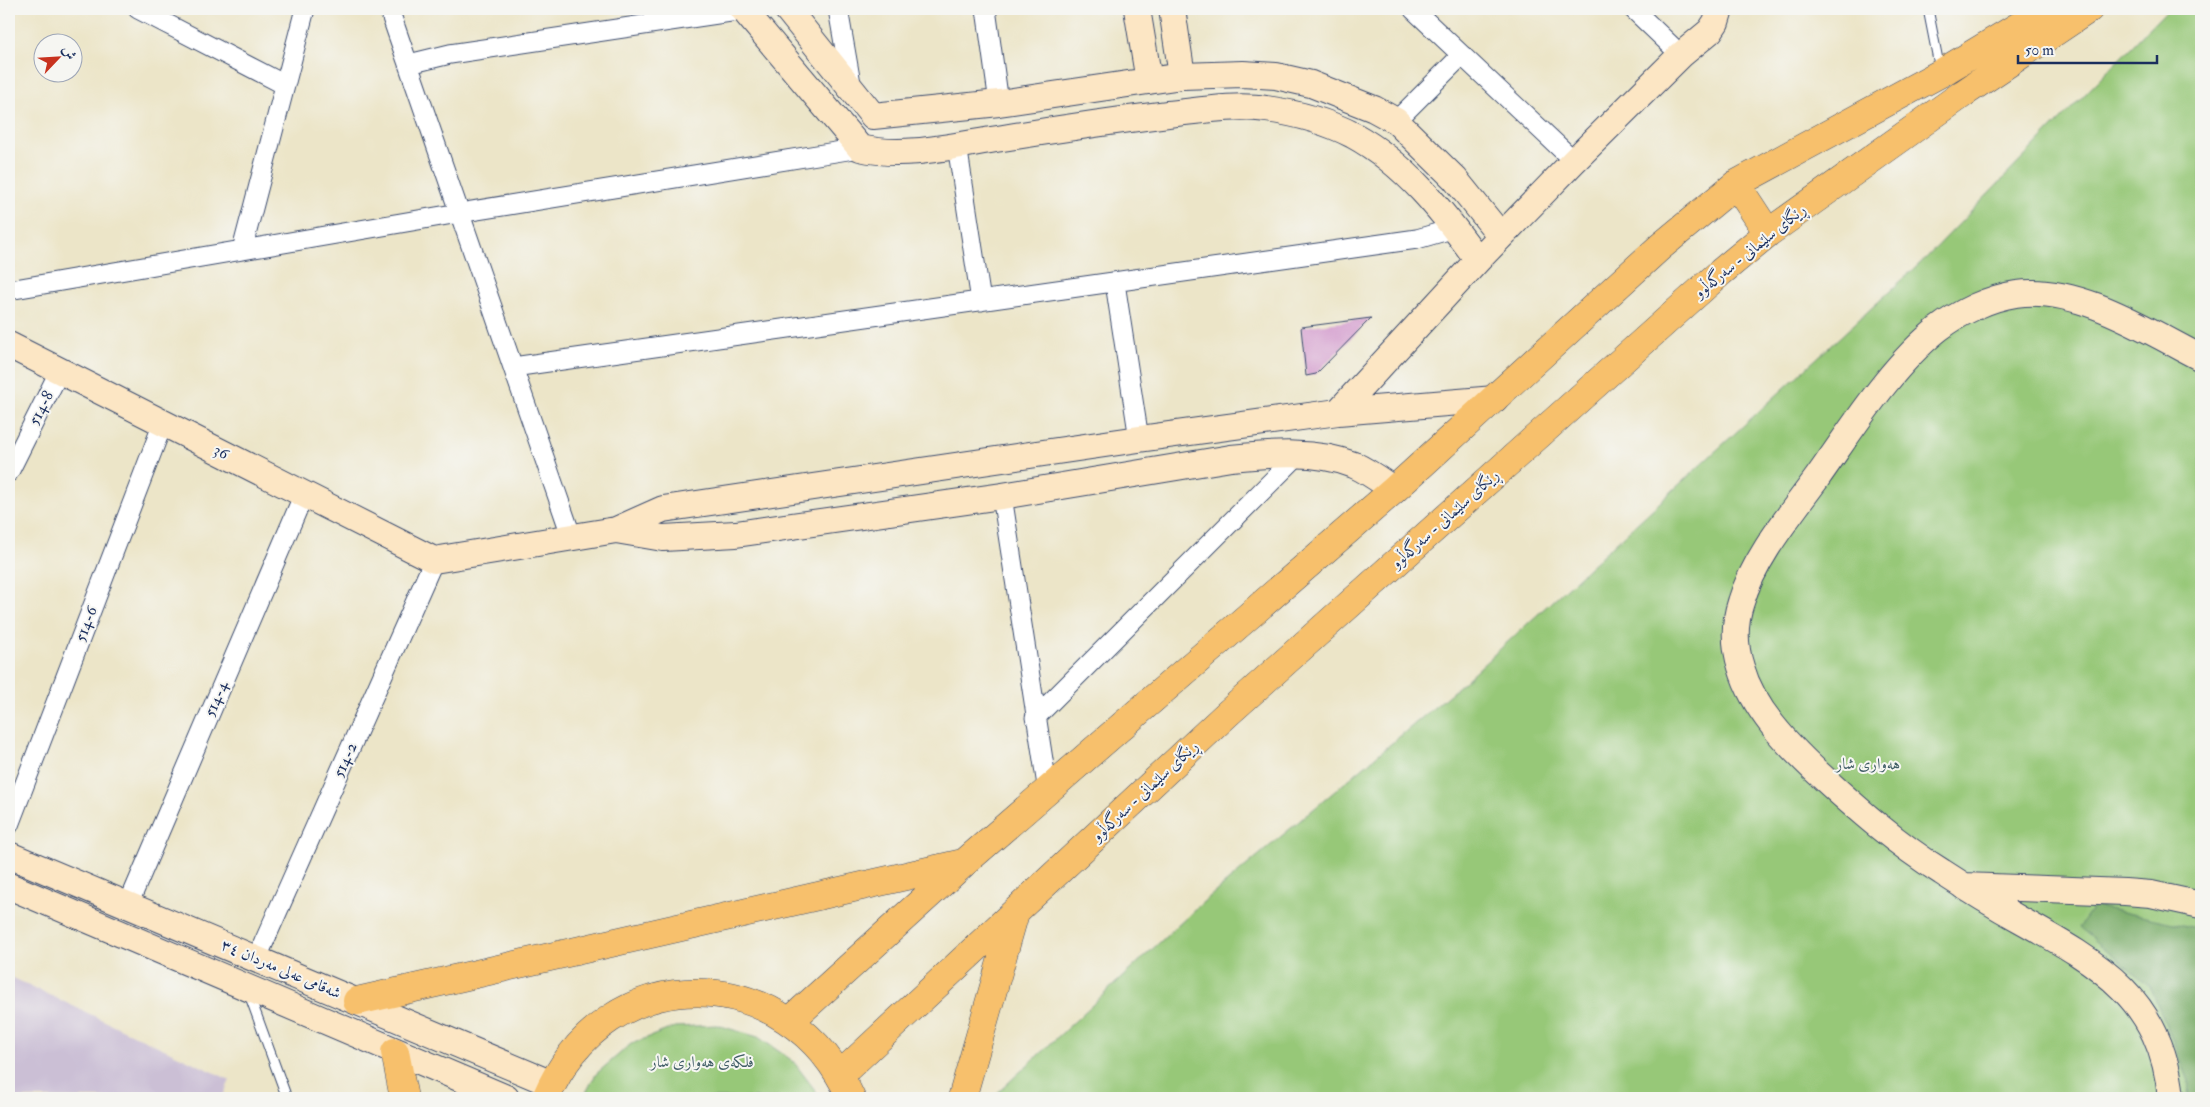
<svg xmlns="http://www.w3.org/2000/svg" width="2210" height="1107" font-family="'IM FELL Double Pica',Amiri,serif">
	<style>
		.industrial { fill: #cbbfd5 }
		.green { fill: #97c878; stroke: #597c6b }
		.forest { fill: #79ac68; stroke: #4a6e63 }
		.building { fill: #ce8dc8 }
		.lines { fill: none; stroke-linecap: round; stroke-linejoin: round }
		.lane-casing { stroke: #3a4a6e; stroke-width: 11 }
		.street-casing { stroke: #3a4a6e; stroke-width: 21 }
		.secondary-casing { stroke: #3a4a6e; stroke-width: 28 }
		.primary-casing { stroke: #3a4a6e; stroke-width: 29 }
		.lane { stroke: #fff; stroke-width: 9 }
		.street { stroke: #fff; stroke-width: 19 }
		.secondary { stroke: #fce6c4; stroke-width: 26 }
		.primary { stroke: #f7c06c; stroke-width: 28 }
		.labels { text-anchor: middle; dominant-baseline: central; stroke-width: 4; stroke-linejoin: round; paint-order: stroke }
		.street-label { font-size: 16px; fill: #1b2f5e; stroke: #f6f6f2 }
		.park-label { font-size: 16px; fill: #405d66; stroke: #f6f6f2 }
	</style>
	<rect width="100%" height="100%" fill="#f6f6f2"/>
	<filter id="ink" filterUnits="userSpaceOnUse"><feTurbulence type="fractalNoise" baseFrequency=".02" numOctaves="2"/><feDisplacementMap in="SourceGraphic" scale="10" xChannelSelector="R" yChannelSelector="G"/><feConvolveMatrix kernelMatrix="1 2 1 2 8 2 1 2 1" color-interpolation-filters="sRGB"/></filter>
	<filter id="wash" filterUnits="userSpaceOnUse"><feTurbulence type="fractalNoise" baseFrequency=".0096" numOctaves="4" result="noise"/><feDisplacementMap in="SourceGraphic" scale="20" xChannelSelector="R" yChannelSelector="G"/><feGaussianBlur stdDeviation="1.12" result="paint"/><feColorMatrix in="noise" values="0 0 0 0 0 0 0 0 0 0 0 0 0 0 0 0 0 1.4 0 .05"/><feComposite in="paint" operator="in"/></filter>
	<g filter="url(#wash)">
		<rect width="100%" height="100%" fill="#ece5c8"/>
		<!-- industrial -->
		<path class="industrial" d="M9 976 230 1080 222 1098H9Z"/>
		<!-- green -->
		<path class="green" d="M2168 9H2201V1098H992L1201 904 1463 683 1926 258Z
			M717 1025 758 1037 793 1061 821 1098H583L596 1074 631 1044 675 1027Z"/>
		<!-- forest -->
		<path class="forest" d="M2094 906 2201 929V1098H2188L2189 1081 2150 986 2079 927Z"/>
		<g id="blocks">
			<!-- building -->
			<path class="building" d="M1371 318 1316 374 1306 376 1301 327Z"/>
		</g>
	</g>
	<g filter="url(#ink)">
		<use href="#blocks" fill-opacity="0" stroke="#3a4a6e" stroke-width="1"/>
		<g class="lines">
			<defs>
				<path id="lane" d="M1928 9 1940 70
					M249 994 287 1098"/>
				<path id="street" d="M138 9 285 85
					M389 9 572 538
					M838 9 852 89
					M986 9 999 103
					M1413 9 1574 161
					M1633 9 1681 55
					M409 64 450 54 744 10
					M1396 121 1462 55
					M957 145 981 301
					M242 250 305 9
					M1115 283 1139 439
					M9 290 459 213 860 148
					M513 367 1417 239 1455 228
					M9 472 60 370
					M1002 496 1048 792
					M1035 718 1298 455
					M9 825 163 423
					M128 905 304 494
					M256 960 434 560"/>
				<path id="secondary" d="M743 9 860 148C906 159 956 145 1003 138 1058 129 1112 121 1168 114 1198 111 1235 104 1266 109 1295 113 1326 121 1353 135 1406 164 1443 212 1478 260
					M787 9 873 116 999 103 1182 76 1243 74 1276 76 1311 84 1374 109 1396 121 1455 179 1501 236
					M1137 9 1149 81
					M1172 9 1182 76
					M9 345 434 560 616 530 663 509 1139 439 1338 412 1495 399
					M1338 412 1478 260 1574 161 1681 55 1710 31 1716 22 1720 9
					M616 530 663 538 736 534 1002 496 1231 458C1271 454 1316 450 1354 465 1368 471 1381 481 1394 490
					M9 855 552 1084
					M9 886 506 1098
					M1963 886 2125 892 2151 894 2201 905
					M2171 1098C2162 999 2100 964 2021 920 1994 905 1968 889 1942 872 1897 844 1857 809 1818 773 1787 744 1753 709 1741 667 1734 645 1734 623 1741 602 1754 558 1790 515 1817 478 1852 429 1891 366 1938 329 1960 312 1989 298 2016 294 2078 285 2148 331 2201 358"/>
				<path id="primary" d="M1736 184 1768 233
					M357 1001 963 863
					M790 1021 964 863 1394 490 1660 247 1736 184 1941 73 2047 9
					M395 1052 404 1098
					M840 1075 1227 714 1721 272 1768 233 1964 93 2089 9
					M546 1098C606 956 789 959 851 1098
					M962 1098 1015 913"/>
			</defs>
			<!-- lane casing -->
			<use href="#lane" class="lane-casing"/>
			<!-- street casing -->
			<use href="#street" class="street-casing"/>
			<!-- secondary casing -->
			<use href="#secondary" class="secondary-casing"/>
			<!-- primary casing -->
			<use href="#primary" class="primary-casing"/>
			<!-- lane -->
			<use href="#lane" class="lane"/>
			<!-- street -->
			<use href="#street" class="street"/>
			<!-- secondary -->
			<use href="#secondary" class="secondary"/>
			<!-- primary -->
			<use href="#primary" class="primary"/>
		</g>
	</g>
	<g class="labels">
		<!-- street labels -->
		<g class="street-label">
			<text transform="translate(1750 251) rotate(-39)">ڕێگای سلێمانی - سەرگەڵوو</text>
			<text transform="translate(41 408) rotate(-63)">514-8</text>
			<text transform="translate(221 452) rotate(27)">36</text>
			<text transform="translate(1445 519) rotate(-42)">ڕێگای سلێمانی - سەرگەڵوو</text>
			<text transform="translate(86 624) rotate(-69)">514-6</text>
			<text transform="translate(216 699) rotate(-67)">514-4</text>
			<text transform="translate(345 760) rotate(-66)">514-2</text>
			<text transform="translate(1145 791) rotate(-43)">ڕێگای سلێمانی - سەرگەڵوو</text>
			<text transform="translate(281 969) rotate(23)">شەقامی عەلی مەردان ٣٤</text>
		</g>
		<!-- park labels -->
		<g class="park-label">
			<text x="1868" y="764">هەواری شار</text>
			<text x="702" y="1062">فلکەی هەواری شار</text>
		</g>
	</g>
	<!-- margin -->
	<rect width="2210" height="1107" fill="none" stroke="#f6f6f2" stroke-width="30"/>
	<!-- north arrow -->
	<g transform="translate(58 58) rotate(65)"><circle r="24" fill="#f6f6f2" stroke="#9ea6b7"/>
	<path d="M0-4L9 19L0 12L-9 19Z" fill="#c8321e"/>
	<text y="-8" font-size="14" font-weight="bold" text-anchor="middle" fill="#1b2f5e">ش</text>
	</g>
	<!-- scale -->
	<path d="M2018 55v8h139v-8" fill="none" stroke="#1b2f5e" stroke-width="2.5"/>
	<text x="2025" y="55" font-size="15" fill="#1b2f5e" stroke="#f6f6f2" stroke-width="4" paint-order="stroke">50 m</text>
</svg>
